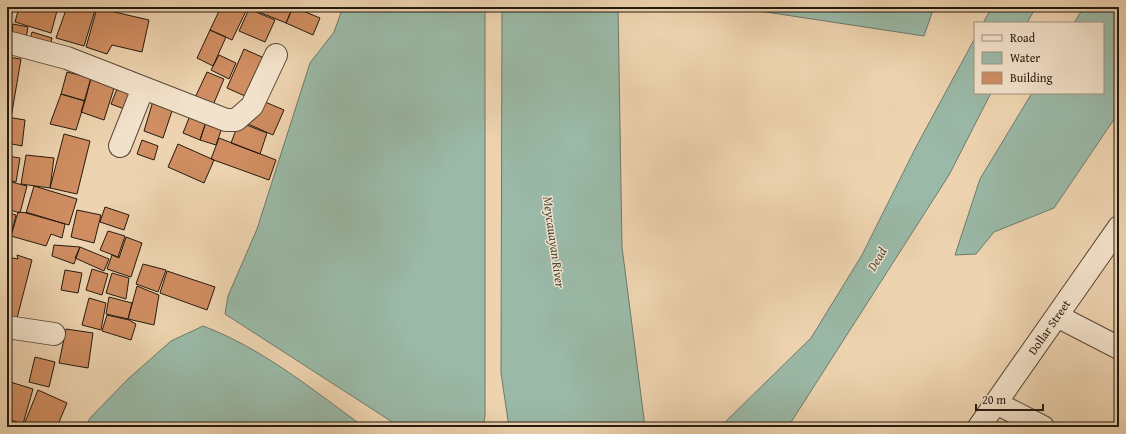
<svg xmlns="http://www.w3.org/2000/svg" width="1126" height="434" font-family="'Gentium Book Plus',serif">
	<style>
		.water { fill: #9ab9a7; stroke: #6c7a6b }
		.building { fill: #cf8d61; stroke: #261b10 }
		.lines { fill: none; stroke-linecap: round; stroke-linejoin: round }
		.minor-casing { stroke: #584938; stroke-width: 24 }
		.minor { stroke: #f3e2cb; stroke-width: 22 }
		.labels { text-anchor: middle; dominant-baseline: central; stroke-width: 3; stroke-linejoin: round; paint-order: stroke }
		.street-label { font-size: 12px; fill: #261b10; stroke: #f3e2cb }
		.water-label { font-size: 13px; font-style: italic; fill: #494a3d; stroke: #f3e2cb }
	</style>
	<rect width="100%" height="100%" fill="#edd3af"/>
	<filter id="stains"><feTurbulence type="fractalNoise" baseFrequency=".005" numOctaves="4"/><feColorMatrix values="0 0 0 0 .2 0 0 0 0 .09 0 0 0 0 .02 0 0 0 .5 -.17"/></filter>
	<radialGradient id="worn" r=".72"><stop offset=".6" stop-color="#630" stop-opacity="0"/><stop offset="1" stop-color="#630" stop-opacity=".3"/></radialGradient>
	<!-- water -->
	<path class="water" d="M343 7H485V416L483 427H400L225 314 228 296 257 229 310 63 334 32Z
		M502 7H618L622 247 645 427H509L501 373Z
		M733 7H934L924 36Z
		M992 7H1036L1027 23H983Z
		M1084 7H1119V112L1054 208 994 232 976 254 955 255 980 179 1032 93H1103V23H1074Z
		M975 38V93H991L949 175 788 427H720L811 338 862 255 916 147Z
		M203 326C262 348 313 390 364 427H84L91 417 128 379 171 341Z"/>
	<!-- building -->
	<path class="building" d="M7 7H13L11 18 7 17Z
		M19 7H58L51 33 15 22Z
		M67 7H96L84 46 56 38Z
		M221 7 247 9 232 40 210 30Z
		M261 7H293L286 23 259 12Z
		M293 7 320 18 313 35 286 23Z
		M97 8 149 20 142 52 112 45 107 54 86 47Z
		M249 9 275 20 265 42 239 31Z
		M7 21 11 22 7 40Z
		M13 24 28 27 25 45 11 41Z
		M210 30 226 37 213 66 197 58Z
		M32 32 52 38 49 50 29 44Z
		M244 49 271 61 254 100 227 88Z
		M219 55 236 63 229 79 211 70Z
		M7 57 21 59 11 118 7 117Z
		M67 72 91 78 85 101 61 94Z
		M207 72 224 79 211 110 193 102Z
		M91 78 115 85 104 120 81 112Z
		M119 84 134 90 127 110 111 104Z
		M61 94 85 101 76 130 50 124Z
		M258 99 284 110 273 135 248 124Z
		M153 101 173 108 163 138 144 131Z
		M191 113 207 119 200 140 183 133Z
		M7 117 25 120 22 146 7 143Z
		M207 119 223 125 216 145 200 140Z
		M239 122 267 133 260 154 231 143Z
		M64 134 90 141 77 194 50 188Z
		M219 138 276 160 269 180 211 159Z
		M142 140 158 146 154 160 137 154Z
		M178 144 214 160 204 183 168 167Z
		M26 155 54 158 50 188 21 184Z
		M7 156 20 158 16 182 7 180Z
		M7 181 27 186 20 213 7 209Z
		M34 186 77 199 69 225 26 213Z
		M105 207 129 215 124 230 100 222Z
		M77 210 101 215 94 243 71 237Z
		M7 212 16 215 9 243 7 242Z
		M18 212 29 213 65 224 62 238 51 234 46 246 11 236Z
		M108 231 125 236 118 257 100 250Z
		M126 237 142 243 131 277 107 269 112 255 119 258Z
		M54 245 80 247 74 264 52 256Z
		M80 247 109 259 104 271 75 258Z
		M17 255 32 260 16 322H7L8 257 18 259Z
		M143 264 166 270 158 292 136 284Z
		M92 269 108 274 102 295 86 290Z
		M65 270 82 273 78 293 61 290Z
		M167 271 215 287 207 310 160 293Z
		M112 273 129 278 126 299 106 293Z
		M137 286 159 295 154 325 128 319Z
		M109 297 132 303 128 319 106 314Z
		M89 298 106 303 101 330 82 325Z
		M107 315 129 320 136 324 131 340 102 331Z
		M66 329 93 333 88 368 59 363Z
		M35 357 55 362 49 387 29 382Z
		M7 381 33 389 23 424 7 419Z
		M38 390 67 403 57 427H23Z"/>
	<g class="lines">
		<defs>
			<path id="minor" d="M7 42 67 58 226 120H236L252 106 276 55
				M120 146 143 88
				M1057 316 1119 348
				M7 327 54 334
				M996 403 1043 427
				M979 427 1119 227"/>
		</defs>
		<!-- minor casing -->
		<use href="#minor" class="minor-casing"/>
		<!-- minor -->
		<use href="#minor" class="minor"/>
	</g>
	<g class="labels">
		<!-- street labels -->
		<g class="street-label">
			<text transform="translate(1049 327) rotate(-55)">Dollar Street</text>
		</g>
		<!-- water labels -->
		<g class="water-label">
			<text transform="translate(554 242) rotate(82)">Meycauayan River</text>
			<text transform="translate(877 259) rotate(-59)">Dead</text>
		</g>
	</g>
	<!-- margin -->
	<rect width="1126" height="434" fill="none" stroke="#edd3af" stroke-width="24"/>
	<rect x="8" y="8" width="1110" height="418" fill="none" stroke="#261b10" stroke-width="2"/>
	<rect x="12" y="12" width="1102" height="410" fill="none" stroke="#261b10"/>
	<!-- legend -->
	<rect x="974" y="22" width="130" height="72" fill="#f3e2cb" stroke="#a19280"/>
	<rect x="982" y="35" width="20" height="6" fill="#f3e2cb" stroke="#a19280"/>
	<text x="1010" y="42" font-size="12" fill="#261b10">Road</text>
	<rect x="982" y="52" width="20" height="12" fill="#9ab9a7" stroke="#a19280"/>
	<text x="1010" y="62" font-size="12" fill="#261b10">Water</text>
	<rect x="982" y="72" width="20" height="12" fill="#cf8d61" stroke="#a19280"/>
	<text x="1010" y="82" font-size="12" fill="#261b10">Building</text>
	<!-- scale -->
	<path d="M976 404v6h67v-6" fill="none" stroke="#261b10" stroke-width="2"/>
	<text x="982" y="404" font-size="12" fill="#261b10" stroke="#f3e2cb" stroke-width="3" paint-order="stroke">20 m</text>
	<rect width="100%" height="100%" filter="url(#stains)"/>
	<rect width="100%" height="100%" fill="url(#worn)"/>
</svg>
